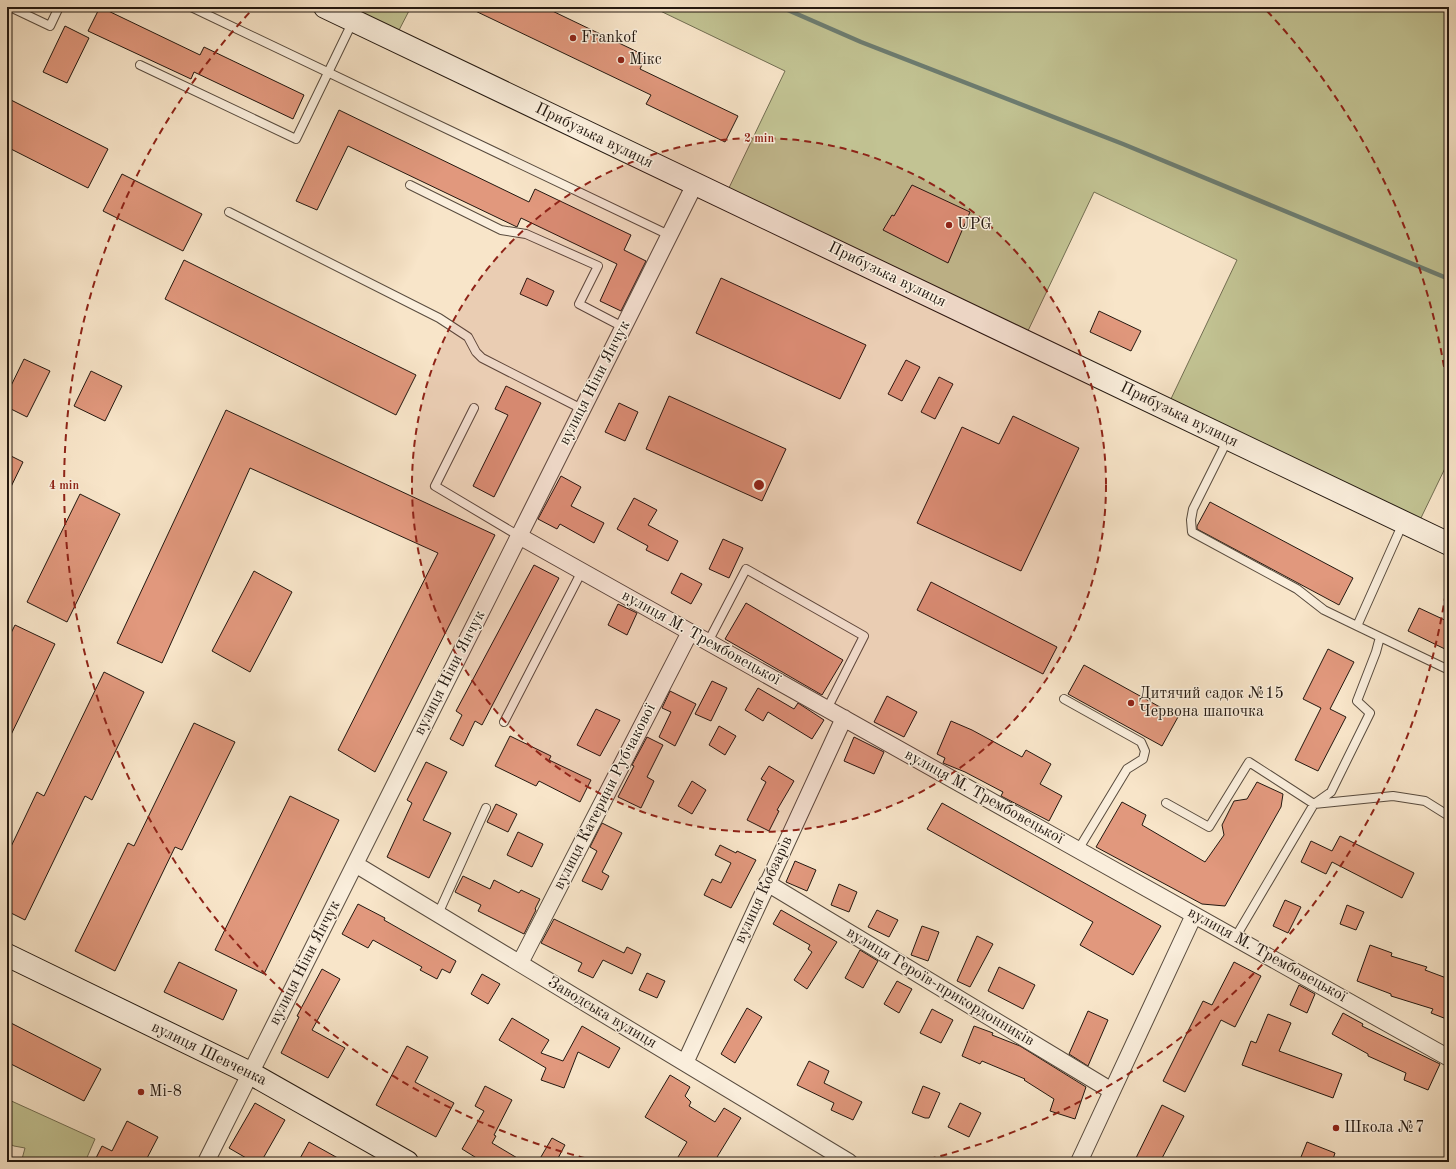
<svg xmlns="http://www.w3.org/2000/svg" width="1456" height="1169" font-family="'Old Standard TT',serif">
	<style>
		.green { fill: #c2c393; stroke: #726e52 }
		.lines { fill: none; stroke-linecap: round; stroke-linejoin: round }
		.stream { stroke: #6d7d71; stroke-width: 4.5 }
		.building { fill: #e1987d; stroke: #231810 }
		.lane-casing { stroke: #584b3e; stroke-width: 10 }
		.street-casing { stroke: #584b3e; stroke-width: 18 }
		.secondary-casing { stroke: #231810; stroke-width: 24 }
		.lane { stroke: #faeedc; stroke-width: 8 }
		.street { stroke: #faeedc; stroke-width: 16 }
		.secondary { stroke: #faeedc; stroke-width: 22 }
		.ring { fill: none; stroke: #8f2418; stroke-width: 2; stroke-dasharray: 7 5 }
		.poi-dot { fill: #8f2418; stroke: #faeedc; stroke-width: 1.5 }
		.labels { text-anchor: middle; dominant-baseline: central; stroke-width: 3; stroke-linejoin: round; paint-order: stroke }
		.poi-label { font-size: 16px; fill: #231810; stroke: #faeedc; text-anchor: start }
		.street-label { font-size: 16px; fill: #231810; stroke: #faeedc }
		.centre { fill: #8f2418; stroke: #faeedc; stroke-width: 2 }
		.ring-label { font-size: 12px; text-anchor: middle; font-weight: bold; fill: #8f2418; stroke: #faeedc; stroke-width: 3; stroke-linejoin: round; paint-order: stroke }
	</style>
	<rect width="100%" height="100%" fill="#f8e5c9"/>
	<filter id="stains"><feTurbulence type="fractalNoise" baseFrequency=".005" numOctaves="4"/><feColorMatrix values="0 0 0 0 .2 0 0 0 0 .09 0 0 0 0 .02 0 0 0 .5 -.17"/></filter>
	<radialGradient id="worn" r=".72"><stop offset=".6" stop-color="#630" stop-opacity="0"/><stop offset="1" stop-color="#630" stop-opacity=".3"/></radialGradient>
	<!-- green -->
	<path class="green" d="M361 7H411L397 34 357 16Z
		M652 7H1449V460L1419 522 1169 403 1237 260 1094 192 1026 335 727 192 785 71Z
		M7 1099 95 1139 85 1162H17L22 1159 25 1148 14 1146 7 1143Z"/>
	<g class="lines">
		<!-- stream -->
		<path class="stream" d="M781 7 861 42 1123 144 1449 279"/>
	</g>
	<!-- building -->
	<path class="building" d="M100 7 200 55 204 47 304 95 293 119 194 72 191 79 88 31Z
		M467 7H544L646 56 640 69 738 116 725 142 646 104 651 95Z
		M65 26 89 38 67 83 43 72Z
		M7 98 108 149 88 188 7 147Z
		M339 110 529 202 535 189 631 235 624 250 646 261 621 311 600 301 617 264 521 218 517 227 348 146 317 210 296 201Z
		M122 174 202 214 183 251 103 211Z
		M912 185 970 212 948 263 883 230 892 215 894 216Z
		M184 260 416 375 396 415 165 299Z
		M527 278 554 291 547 306 520 294Z
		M721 278 866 345 840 399 696 333Z
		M1099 311 1141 331 1131 351 1090 332Z
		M24 359 50 371 27 417 7 407V394Z
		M906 360 920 367 902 401 888 394Z
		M91 371 122 386 105 421 74 406Z
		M939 377 953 384 935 419 921 412Z
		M506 386 541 403 494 497 473 486 508 415 495 409Z
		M669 396 786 449 762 501 646 449Z
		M619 403 638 412 625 441 605 432Z
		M226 410 495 535 375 772 338 750 438 553 250 468 162 663 117 643Z
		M1013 416 1079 448 1021 571 917 523 962 427 999 444Z
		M7 454 23 462 7 495Z
		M561 476 581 487 571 506 604 523 594 543 560 524 557 529 538 519Z
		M80 494 120 514 67 622 27 602Z
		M634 498 657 510 648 525 678 541 668 561 646 550 648 546 617 529Z
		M1210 502 1353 578 1339 605 1197 529V526Z
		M723 539 743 548 729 578 709 569Z
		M534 565 559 578 482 725 475 721 463 746 450 739 462 715 456 711Z
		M254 571 292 592 250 672 212 651Z
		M681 573 702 584 691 604 671 593Z
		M931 582 1057 647 1043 674 917 610Z
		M746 603 843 660 822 695 725 639Z
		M618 604 637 613 627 635 608 625Z
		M1419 608 1449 622V651L1408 631Z
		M15 625 55 644 7 743V641Z
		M1328 649 1354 662 1330 709 1346 717 1318 771 1295 760 1321 708 1303 699Z
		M1084 665 1178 717 1162 746 1068 694Z
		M104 672 144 692 92 800 85 796 25 920 7 911V855L37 792 44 796Z
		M712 681 727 688 711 721 695 714Z
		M758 688 794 709 798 703 824 720 812 739 768 712 763 721 745 710Z
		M670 691 696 704 675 746 659 737 671 712 662 708Z
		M887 696 917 712 904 737 874 722Z
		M596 709 620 720 600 756 577 745Z
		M951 721 972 730 1022 757 1026 750 1051 764 1040 784 1062 796 1049 821 1001 796 1003 792 965 772 943 763 945 758 937 754Z
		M194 723 235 742 182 850 175 847 115 971 75 951 128 843 134 846Z
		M719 726 736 736 725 755 709 745Z
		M510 736 551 756 549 760 591 780 580 802 539 781 536 786 495 766Z
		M647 737 663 745 647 777 654 781 641 808 618 797 634 766 632 765Z
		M854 737 884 752 874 774 844 761Z
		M426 762 447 772 423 820 451 833 429 878 387 857 412 803 407 800Z
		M769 766 794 781 777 810 779 811 769 831 747 820 766 782 761 779Z
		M692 781 706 790 692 814 678 806Z
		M1257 782 1283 794 1281 807 1225 906 1202 904 1096 847 1122 802 1146 815 1142 825 1205 862 1224 835 1222 825 1234 801 1247 799Z
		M290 796 339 820 264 974 215 950Z
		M942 803 1161 926 1133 975 1080 945 1093 922 927 829Z
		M496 804 517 814 508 832 487 822Z
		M602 823 622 833 602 872 609 876 602 890 582 881 597 851 590 847Z
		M518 832 543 844 532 867 507 855Z
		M1340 836 1414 873 1402 898 1332 862 1326 874 1301 862 1311 841 1332 851Z
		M720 845 736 853 737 851 756 860 731 908 704 895 712 879 721 883 731 863 715 855Z
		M795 861 816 870 807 891 786 882Z
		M463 876 490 889 494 880 519 893 521 890 540 899 535 909 536 910 524 934 478 911 481 905 455 892Z
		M839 884 857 892 849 912 831 905Z
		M1285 900 1301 907 1288 933 1273 926Z
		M358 904 385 918 384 920 456 961 450 973 442 969 437 979 420 970 422 967 373 940 368 948 342 934Z
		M1347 905 1364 912 1356 930 1340 924Z
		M781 910 837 942 807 989 794 980 812 952 808 949 810 945 773 924Z
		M877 910 898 920 889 937 868 927Z
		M554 919 624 953 627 947 641 954 632 974 603 960 593 978 578 971 582 963 541 943Z
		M922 926 939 932 928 961 911 955Z
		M977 936 993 944 970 987 957 981Z
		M1370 945 1392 953 1391 956 1427 967 1425 970 1449 979V1020L1431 1013 1433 1009 1391 996V994L1357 981Z
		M860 950 878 961 863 988 845 978Z
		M179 962 237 990 223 1020 164 992Z
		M1234 962 1261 976 1235 1027 1221 1020 1185 1092 1163 1081 1203 1001 1212 1005Z
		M999 967 1035 985 1023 1009 988 991Z
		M322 969 340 979 312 1030 345 1048 328 1078 281 1053 299 1017 297 1016Z
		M647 973 665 981 657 998 639 990Z
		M482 974 500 984 488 1004 471 994Z
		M897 981 912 989 899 1013 884 1004Z
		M1299 985 1315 994 1307 1013 1290 1005Z
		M747 1008 762 1017 735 1063 721 1054Z
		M932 1009 953 1020 941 1043 920 1033Z
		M1088 1011 1108 1020 1088 1066 1069 1054Z
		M1343 1013 1363 1024 1362 1026 1440 1064 1428 1090 1404 1080 1406 1073 1368 1056V1054L1332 1034Z
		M1268 1014 1291 1023 1279 1051 1342 1074 1333 1098 1242 1065 1251 1041 1256 1043Z
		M512 1018 549 1040 541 1053 563 1061 582 1026 620 1048 609 1068 578 1052 564 1088 541 1080 546 1068 499 1040Z
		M7 1021 101 1069 84 1101 7 1062Z
		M974 1026 993 1033 992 1035 1020 1046 1086 1087 1075 1119 1050 1111 1054 1099 1024 1080 1025 1079 982 1061 980 1064 962 1056Z
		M407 1046 428 1057 415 1082 454 1103 436 1137 376 1105Z
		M809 1061 829 1071 824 1083 862 1102 853 1120 831 1110 834 1103 797 1085Z
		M670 1075 690 1087 685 1096 691 1102 689 1106 715 1122 724 1108 741 1118 714 1162H675L687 1142 645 1117Z
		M485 1086 512 1100 494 1135 496 1136 492 1143 524 1162H483L462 1149 484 1111 475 1106Z
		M923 1086 940 1093 929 1118H925L912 1113Z
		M255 1103 285 1120 261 1162H253L229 1148Z
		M960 1103 981 1113 969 1137 948 1127Z
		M1162 1105 1184 1116 1160 1162H1134Z
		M127 1121 158 1137 145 1162H94L102 1146 112 1151Z
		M552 1138 565 1145 556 1162H538Z
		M309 1142 345 1162H298Z
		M1307 1142 1335 1153 1332 1162H1299Z"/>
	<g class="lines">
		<defs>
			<path id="lane" d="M10 7 50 26 59 7
				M191 7 669 235
				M140 65 296 139 353 21 351 7
				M410 185 501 230 526 234 598 266 579 304 623 327
				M229 212 439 318 468 337 476 352 482 358 582 409
				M474 408 435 486 519 536
				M1228 439 1193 509 1191 520 1192 532 1297 589 1324 610 1357 626
				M1403 523 1357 626 1449 670
				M708 642 746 569 864 636 827 709
				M1064 699 1141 742 1145 751 1143 759 1127 769 1078 850
				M504 722 582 571
				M1166 803 1209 827 1249 762 1314 804 1331 792 1370 713 1357 701 1376 652 1380 637
				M438 914 486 808
				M1235 938 1314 804 1393 796 1425 801 1449 816"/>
			<path id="street" d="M519 536 1449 1058
				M355 864 849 1162
				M767 883 1112 1091
				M520 963 690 632
				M685 1063 844 718
				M206 1162 695 184
				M1079 1162 1194 915"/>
			<path id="secondary" d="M325 7 1449 544
				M7 955 250 1073 407 1162"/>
		</defs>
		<!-- lane casing -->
		<use href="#lane" class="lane-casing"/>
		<!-- street casing -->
		<use href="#street" class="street-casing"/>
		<!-- secondary casing -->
		<use href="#secondary" class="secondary-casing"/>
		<!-- lane -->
		<use href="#lane" class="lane"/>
		<!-- street -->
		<use href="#street" class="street"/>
		<!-- secondary -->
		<use href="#secondary" class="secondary"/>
	</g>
	<!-- distance rings -->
	<circle cx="759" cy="485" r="347" fill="#8f2418" fill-opacity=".12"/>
	<g class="ring">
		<circle cx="759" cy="485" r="347"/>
		<path d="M1449 570A695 695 0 0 1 921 1161M597 1161A695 695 0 0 1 251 11M1267 11A695 695 0 0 1 1449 400"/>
	</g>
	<!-- markers -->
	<g class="poi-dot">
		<circle cx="573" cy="38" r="4"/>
		<circle cx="621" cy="60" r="4"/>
		<circle cx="949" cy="225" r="4"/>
		<circle cx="1131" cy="703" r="4"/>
		<circle cx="141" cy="1092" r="4"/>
		<circle cx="1336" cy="1128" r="4"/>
	</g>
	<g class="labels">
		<!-- poi labels -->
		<g class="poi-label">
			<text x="581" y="38">Frankof</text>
			<text x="629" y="60">Мікс</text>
			<text x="957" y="225">UPG</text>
			<text x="1139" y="694">Дитячий садок №15<tspan x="1139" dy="18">Червона шапочка</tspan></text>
			<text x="149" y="1092">Mi-8</text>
			<text x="1344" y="1128">Школа №7</text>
		</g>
		<!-- street labels -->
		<g class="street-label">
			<text transform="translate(594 136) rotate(26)">Прибузька вулиця</text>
			<text transform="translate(887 275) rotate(26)">Прибузька вулиця</text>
			<text transform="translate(595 383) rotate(-63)">вулиця Ніни Янчук</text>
			<text transform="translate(1179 415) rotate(26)">Прибузька вулиця</text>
			<text transform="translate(701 638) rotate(29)">вулиця М. Трембовецької</text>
			<text transform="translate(450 673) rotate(-63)">вулиця Ніни Янчук</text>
			<text transform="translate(605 797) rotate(-63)">вулиця Катерини Рубчакової</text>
			<text transform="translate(984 797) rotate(29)">вулиця М. Трембовецької</text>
			<text transform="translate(764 890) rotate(-65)">вулиця Кобзарів</text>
			<text transform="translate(1267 955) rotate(29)">вулиця М. Трембовецької</text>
			<text transform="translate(305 963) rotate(-63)">вулиця Ніни Янчук</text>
			<text transform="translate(940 987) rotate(31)">вулиця Героїв-прикордонників</text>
			<text transform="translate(602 1013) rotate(31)">Заводська вулиця</text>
			<text transform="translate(209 1054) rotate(26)">вулиця Шевченка</text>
		</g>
	</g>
	<circle cx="759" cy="485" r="6" class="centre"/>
	<g class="ring-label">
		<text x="759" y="142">2 min</text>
		<text x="64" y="489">4 min</text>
	</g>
	<!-- margin -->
	<rect width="1456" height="1169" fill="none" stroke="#f8e5c9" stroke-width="24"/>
	<rect x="8" y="8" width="1440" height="1153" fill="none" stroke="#231810" stroke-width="2"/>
	<rect x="12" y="12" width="1432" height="1145" fill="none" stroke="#231810"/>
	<rect width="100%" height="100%" filter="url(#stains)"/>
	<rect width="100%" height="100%" fill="url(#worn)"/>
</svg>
